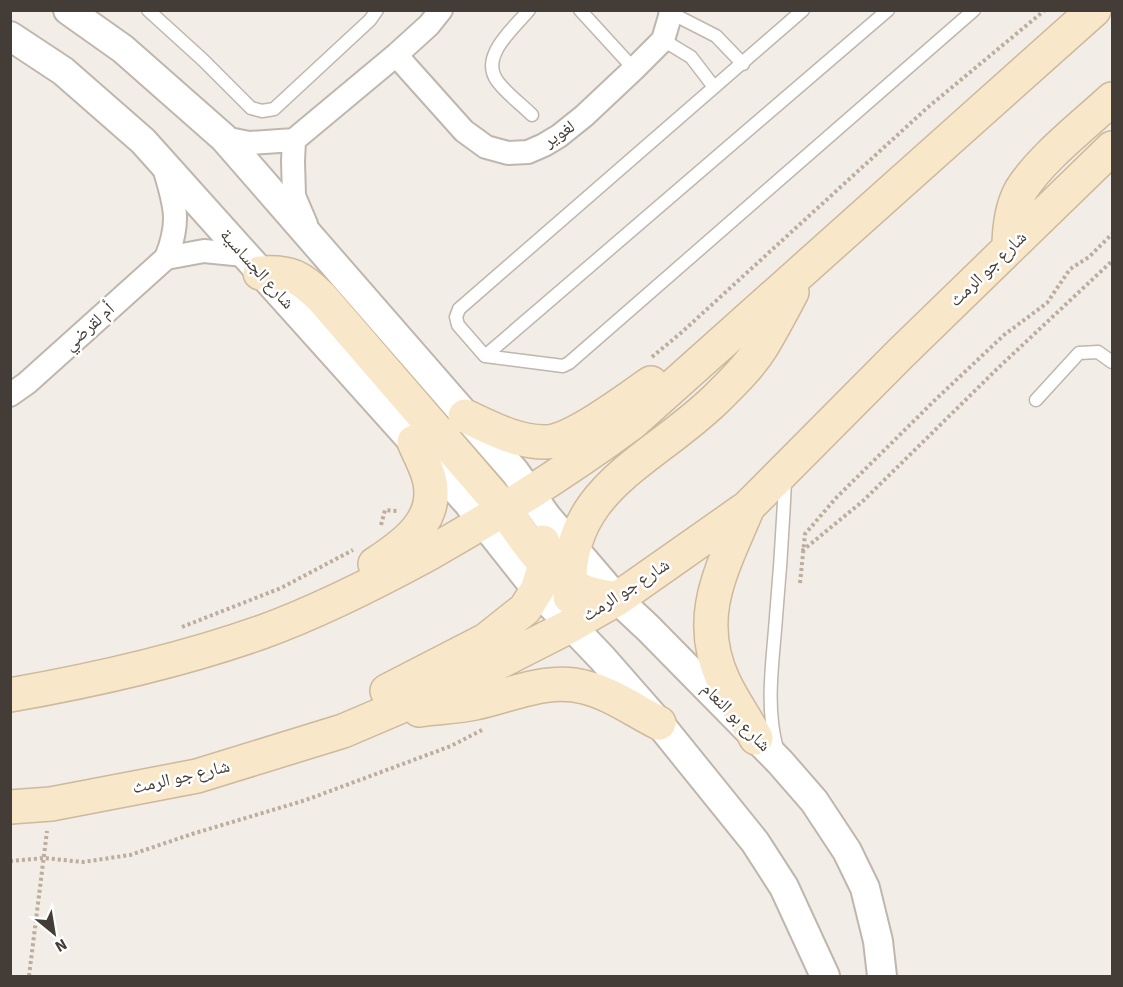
<svg xmlns="http://www.w3.org/2000/svg" width="1123" height="987" font-family="'Source Sans 3','Noto Naskh Arabic',sans-serif">
	<style>
		.lines { fill: none; stroke-linecap: round; stroke-linejoin: round }
		.service-casing { stroke: #bfb6ad; stroke-width: 15 }
		.minor-casing { stroke: #bfb6ad; stroke-width: 26 }
		.tertiary-casing { stroke: #bfb6ad; stroke-width: 32 }
		.secondary-casing { stroke: #cdb99b; stroke-width: 36 }
		.path { stroke: #bcad9d; stroke-width: 4; stroke-dasharray: 3 3; stroke-linecap: butt }
		.service { stroke: #fff; stroke-width: 12 }
		.minor { stroke: #fff; stroke-width: 22 }
		.tertiary { stroke: #fff; stroke-width: 28 }
		.secondary { stroke: #f9e7ca; stroke-width: 33 }
		.labels { text-anchor: middle; dominant-baseline: central; stroke-width: 5; stroke-linejoin: round; paint-order: stroke }
		.street-label { font-size: 18px; fill: #443d37; stroke: #fff }
	</style>
	<rect width="100%" height="100%" fill="#f2ede7"/>
	<g class="lines">
		<defs>
			<path id="service" d="M148 10 203 60 251 108 262 111 274 109 370 20 377 10
				M529 10C514 28 478 57 498 82 507 94 521 104 532 115
				M580 10 634 69
				M803 10 459 309 456 317 458 325 485 356 563 366 569 363 974 10
				M671 13 716 36 743 64
				M663 40 691 57 714 87
				M485 356 888 10
				M1036 400 1079 353 1098 352 1112 362
				M777 749C765 706 773 661 776 617 780 572 783 526 785 480"/>
			<path id="minor" d="M396 55 464 131 486 147 508 153 528 152 544 145 559 136 584 116 634 69 663 40 671 13 670 10
				M224 138 249 143 294 140 396 55 429 25 441 10
				M294 140 293 161 294 196 306 224
				M166 258 204 251 244 255
				M10 395 27 383 166 258C182 219 174 203 163 164"/>
			<path id="tertiary" d="M68 10 123 49 224 138 515 472 547 517 617 599 648 628 780 762 814 801 847 851 865 888 878 941 882 976
				M10 36 63 71 143 141 468 503 537 590 602 658 659 723 755 842 784 887 825 976"/>
			<path id="secondary" d="M1009 248C1009 229 1011 208 1021 190 1040 159 1085 124 1112 99
				M260 273C292 271 300 277 322 298L505 510C524 539 548 575 581 590 592 596 605 596 617 599
				M465 416C491 428 516 442 545 442 572 442 627 399 651 383
				M748 507C723 568 693 616 724 682 733 701 746 719 756 738
				M375 564C406 544 440 519 429 478 426 466 419 454 414 442
				M570 597C562 489 649 464 716 399 731 384 749 367 761 348 772 330 782 311 792 292
				M387 691 486 640 525 609 537 590 546 562 543 542
				M10 695C96 680 180 661 262 632 320 611 375 583 430 553 500 513 567 471 632 423L1094 10
				M419 710C438 707 456 707 475 703 509 696 548 677 584 687 610 693 635 711 659 723
				M10 807 51 804 197 776 343 731 472 676 570 626 617 599 748 507 901 353 1112 148"/>
		</defs>
		<!-- service casing -->
		<use href="#service" class="service-casing"/>
		<!-- minor casing -->
		<use href="#minor" class="minor-casing"/>
		<!-- tertiary casing -->
		<use href="#tertiary" class="tertiary-casing"/>
		<!-- secondary casing -->
		<use href="#secondary" class="secondary-casing"/>
		<!-- path -->
		<path class="path" d="M652 357 682 332 927 108 1045 10
			M381 525 385 510 397 511
			M802 551 863 501 997 369 1112 261
			M800 583 805 534 836 498 935 400 1004 335 1047 303 1070 269 1089 257 1112 234
			M182 627 281 588 353 550
			M10 861 44 858 83 862 130 855 192 834 306 800 451 746 482 730
			M29 976 47 831"/>
		<!-- service -->
		<use href="#service" class="service"/>
		<!-- minor -->
		<use href="#minor" class="minor"/>
		<!-- tertiary -->
		<use href="#tertiary" class="tertiary"/>
		<!-- secondary -->
		<use href="#secondary" class="secondary"/>
	</g>
	<g class="labels">
		<!-- street labels -->
		<g class="street-label">
			<text transform="translate(559 134) rotate(-34)">لغوير</text>
			<text transform="translate(257 269) rotate(48)">شارع الجساسية</text>
			<text transform="translate(988 269) rotate(-44)">شارع جو الرمث</text>
			<text transform="translate(89 327) rotate(-42)">أم لقرضي</text>
			<text transform="translate(626 590) rotate(-33)">شارع جو الرمث</text>
			<text transform="translate(736 717) rotate(45)">شارع بو النعام</text>
			<text transform="translate(181 777) rotate(-13)">شارع جو الرمث</text>
		</g>
	</g>
	<!-- border -->
	<rect width="1123" height="987" fill="none" stroke="#443d37" stroke-width="24"/>
	<!-- north arrow -->
	<g transform="translate(54 933) rotate(150)" stroke="#ffffff" stroke-width="4.5" paint-order="stroke">
	<path d="M0-4.5L10 22L0 15L-10 22Z" fill="#443d37"/>
	<text y="-9" font-size="16" font-weight="bold" text-anchor="middle" fill="#443d37">N</text>
	</g>
</svg>
